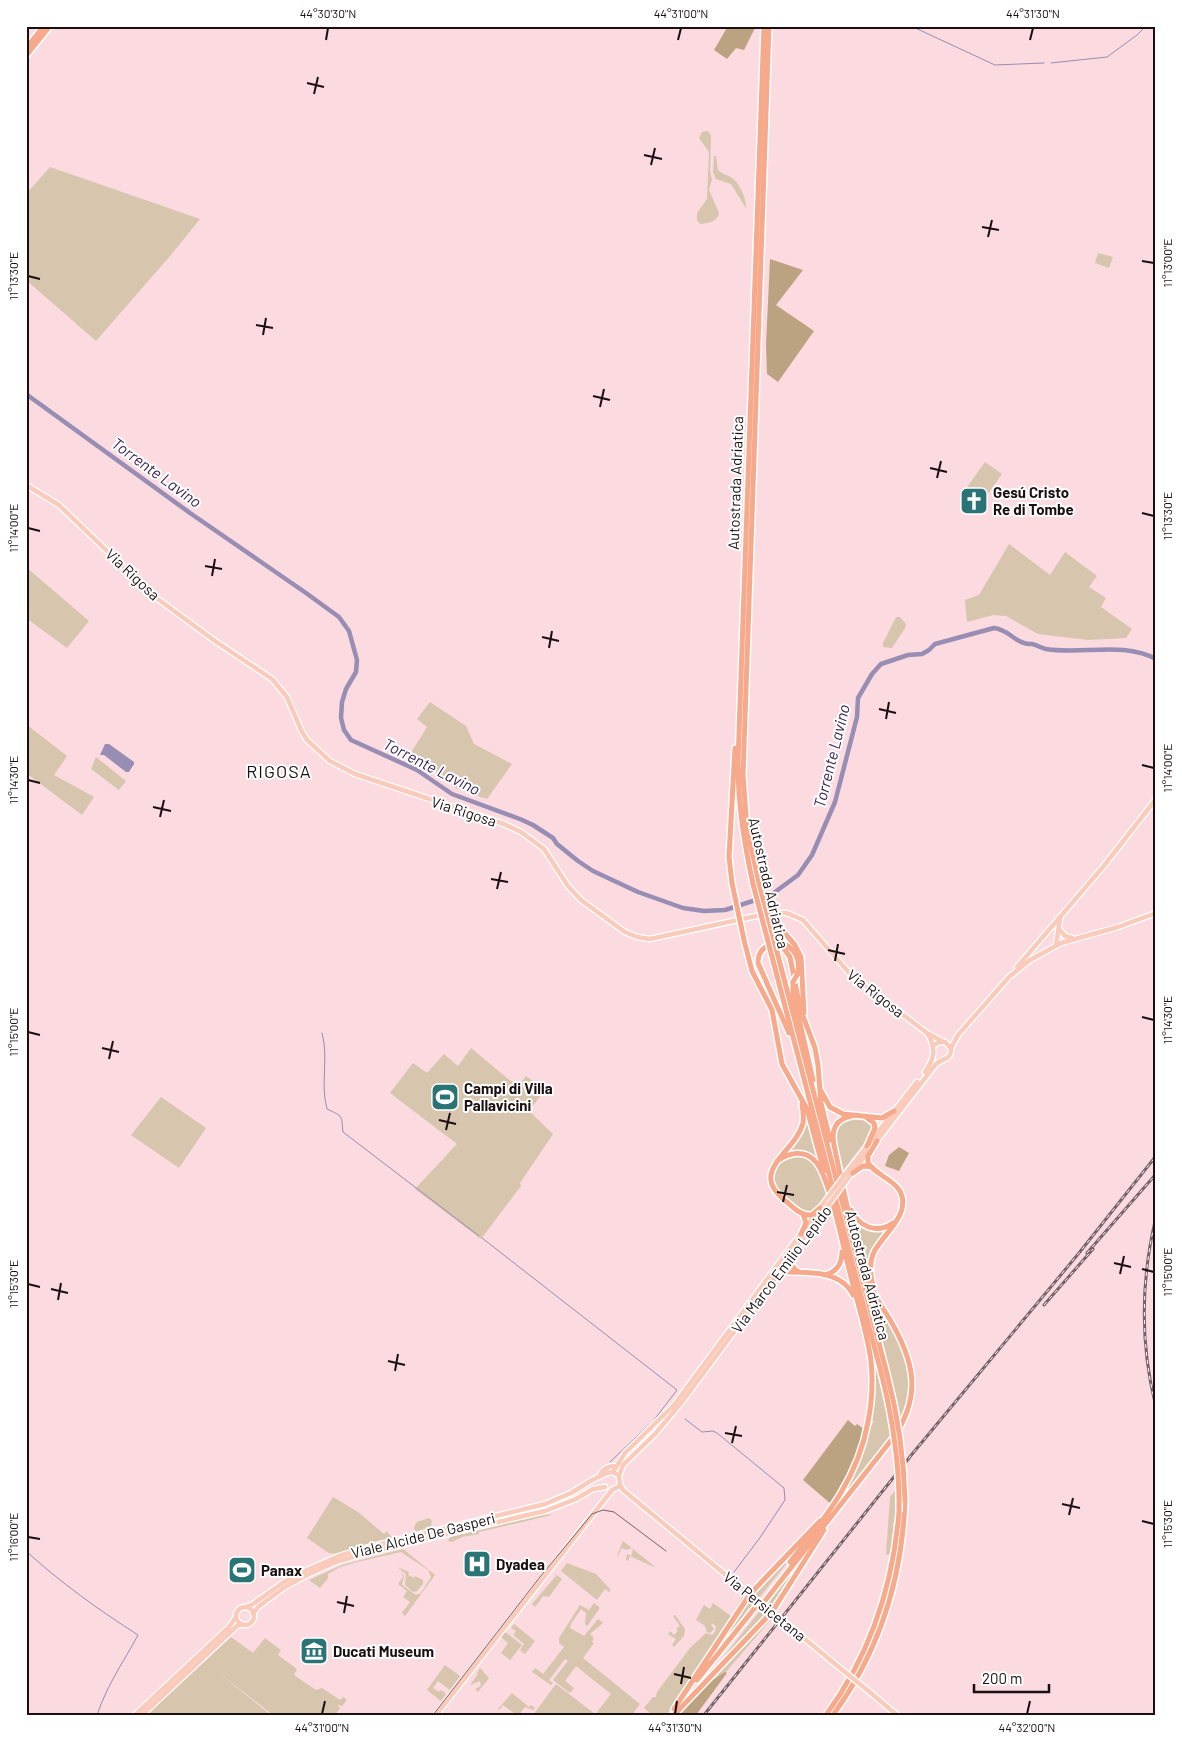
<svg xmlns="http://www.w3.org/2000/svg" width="1182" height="1741" font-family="Barlow,sans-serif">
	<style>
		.green { fill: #d7c5ad }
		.forest { fill: #bba280 }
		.water { fill: #988db2 }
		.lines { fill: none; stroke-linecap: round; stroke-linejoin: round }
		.stream { stroke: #988db2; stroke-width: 1 }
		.river { stroke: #988db2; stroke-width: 4.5 }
		.major-casing { stroke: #fff; stroke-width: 7 }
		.highway-casing { stroke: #fff; stroke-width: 8 }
		.major { stroke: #facbba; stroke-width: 4.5 }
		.highway { stroke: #f7a98c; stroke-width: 5 }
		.tram { stroke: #766266; stroke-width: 1 }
		.rail-casing { stroke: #766266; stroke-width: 3 }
		.rail { stroke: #fff; stroke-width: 1; stroke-dasharray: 4; stroke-linecap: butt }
		.major-bridge-casing { stroke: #fff; stroke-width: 7; stroke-linecap: butt }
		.highway-bridge-casing { stroke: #fff; stroke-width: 8; stroke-linecap: butt }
		.major-bridge { stroke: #facbba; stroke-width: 4.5 }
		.highway-bridge { stroke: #f7a98c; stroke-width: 5 }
		.ticks { fill: none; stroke: #1a0f11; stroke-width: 2 }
		.labels { text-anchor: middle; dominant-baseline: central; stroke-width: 4; stroke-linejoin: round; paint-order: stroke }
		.street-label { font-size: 15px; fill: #1a0f11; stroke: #fff }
		.poi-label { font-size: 15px; font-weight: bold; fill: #1a0f11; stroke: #fff; text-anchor: start }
		.water-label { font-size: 16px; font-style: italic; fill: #382556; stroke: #fff }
		.quarter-label { font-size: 18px; letter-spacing: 1px; fill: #1a0f11; stroke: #fff }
		.neatline { fill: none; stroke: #1a0f11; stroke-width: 2 }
		.ticks-label { font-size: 12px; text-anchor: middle; fill: #1a0f11 }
	</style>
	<rect width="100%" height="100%" fill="#fbdae0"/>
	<!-- green -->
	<path class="green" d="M707 131 709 132 711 136 710 172 712 179 709 190 719 213C718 221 709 223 701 224L697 221V213L707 199 709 152 699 138 702 132Z
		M714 156H716L718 170C722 174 728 175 732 178 739 182 747 200 746 208L731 184 716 179 713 172Z
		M50 167 200 219 170 256 96 341 26 280V194Z
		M1098 253 1113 257 1109 268 1095 263Z
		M985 462 1002 474 982 502 965 490Z
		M1009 544 1050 575 1065 552 1097 576 1089 587 1106 598 1101 607 1132 629 1126 638 1088 640 1038 634 1006 616 993 615 967 622 965 600 979 595Z
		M26 567 89 621 67 648 26 618Z
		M896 617H900L906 624 905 628 892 648 883 647V643Z
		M430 702 466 726 474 744 512 764 487 799 457 789 430 767 409 756 427 727 417 719Z
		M26 724 67 756 54 775 94 797 82 815 26 773Z
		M96 757 126 781 119 790 91 769Z
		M471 1048 508 1079 519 1085 526 1076 545 1090 529 1111 553 1134 520 1183 521 1186 481 1239 415 1189 457 1144 390 1093 413 1063 427 1073 444 1054 458 1066Z
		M161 1097 206 1128 179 1168 131 1135Z
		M807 1119 808 1124 817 1160C808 1151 798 1150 786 1154L805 1124Z
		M849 1119 869 1121 872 1125 873 1131 842 1172C838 1155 825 1126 849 1119Z
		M791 1156C820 1156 817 1173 827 1194L818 1208 811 1213C784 1207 754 1173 791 1156Z
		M855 1220 880 1231 889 1228 878 1244 869 1271Z
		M871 1292C889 1322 917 1358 910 1395 909 1404 905 1413 902 1421Z
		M873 1355 892 1437 840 1502 859 1463 872 1424 874 1422 871 1418 873 1403Z
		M897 1488 896 1518 893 1523 894 1540 892 1554 886 1555 890 1497Z
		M333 1497 358 1512 384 1534 387 1531 393 1539 354 1547 337 1554 329 1553 307 1538Z
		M543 1514 552 1515 479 1532V1534L462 1537 452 1542 448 1541 450 1537Z
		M429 1518 432 1521 431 1527 415 1532 414 1527 417 1522Z
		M806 1539 759 1598 754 1593Z
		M623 1541 654 1566V1567L630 1556 628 1561 626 1560 627 1554 631 1556 633 1550 631 1548 626 1550 622 1548 618 1556H617Z
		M813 1544 776 1602 774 1604 768 1605 766 1603Z
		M403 1549 435 1575 405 1616 402 1613 410 1602 403 1597 407 1591 398 1584 403 1577 401 1572 404 1576 402 1585 416 1595 421 1593 431 1577 428 1570 401 1552 357 1562 340 1567 328 1574V1578L320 1588 309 1580 342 1565Z
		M567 1563 596 1574 611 1590 609 1592 605 1589 597 1600 561 1571Z
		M397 1567 409 1572 408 1575 414 1578 415 1576 423 1580V1584L417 1591 413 1592 405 1585 406 1574Z
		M555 1574 562 1579 549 1597 543 1596 535 1607 532 1604 556 1576Z
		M744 1594V1601L681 1696 666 1715H652L644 1708 653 1697H656L657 1692 690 1648 706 1633 712 1635 715 1632 716 1627 713 1623 711 1625 714 1629 710 1633 707 1632 705 1626 696 1620 704 1605 710 1609 713 1603 731 1616Z
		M750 1600 756 1602 748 1609 742 1620 705 1666Z
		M594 1603 600 1608 587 1626 585 1624 586 1613 581 1609 571 1624 570 1628 584 1636 598 1619 603 1623 590 1634 594 1638 592 1642 594 1643 583 1658 640 1704 632 1715H599L597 1712 611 1694 576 1666 565 1681 574 1688 570 1693 553 1680 568 1661 565 1659 549 1680 553 1683 551 1685 532 1672 535 1668 543 1674 564 1647 559 1643V1638L580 1605 589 1610Z
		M762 1608 768 1613 714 1669Z
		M675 1615 685 1629 684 1636 674 1647 672 1645 676 1639 668 1634 670 1631 674 1635 678 1631 676 1629 680 1626 673 1616Z
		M773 1617 726 1672 713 1678 702 1688 680 1715H677L697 1691 765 1620Z
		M514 1624 535 1641 525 1654 520 1650 524 1644 513 1635 516 1631 511 1628Z
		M504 1631 522 1645 510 1660 501 1653 508 1643 500 1636Z
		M231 1637 253 1653 265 1638 281 1650 278 1655 297 1669 294 1675 316 1690 322 1688 340 1700 343 1697 347 1700 342 1706 337 1705 340 1708 335 1715H273L211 1667 271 1715H147Z
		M445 1665 460 1676 450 1690 438 1681 433 1688 439 1692 441 1690 446 1694 441 1701 427 1690Z
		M480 1668 489 1678 478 1692 475 1689 481 1686 480 1681 470 1685 478 1674 477 1673Z
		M556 1684 595 1714 594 1715H533Z
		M512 1693 529 1707 531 1705 535 1708 533 1710 525 1707 519 1715H514V1713L503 1705 499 1710 498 1709Z"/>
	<!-- forest -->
	<path class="forest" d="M728 26H756L744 50 736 48 727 59 714 50Z
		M770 259 803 270 776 305 814 331 778 382 767 374 766 345Z
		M899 1147 909 1153 899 1171 885 1166 889 1155Z
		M848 1420 855 1426 857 1424 864 1429C857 1456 847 1481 831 1504L803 1480Z
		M725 1672 727 1673 696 1715H680C696 1696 704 1684 725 1672Z"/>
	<!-- water -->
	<path class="water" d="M105 744H109L134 762V764L129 772H126L104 755H100Z"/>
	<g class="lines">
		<!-- stream -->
		<path class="stream" d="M911 26 995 65 1044 63
			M1051 63 1107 57 1137 35 1146 26
			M322 1033C329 1058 320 1084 327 1109 344 1117 341 1115 343 1132L479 1236
			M482 1238 677 1390 654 1420 610 1462
			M685 1419 702 1432 713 1431 717 1433 784 1488 785 1500 759 1539 734 1572
			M26 1551C61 1583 99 1610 138 1635 123 1663 108 1683 97 1715"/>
		<!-- river -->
		<path class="river" d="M26 394 190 513 306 593 339 617 349 631 357 660 356 672 346 689 342 702 341 718 344 730 351 740 417 770 452 794 520 819 533 825 553 838 557 844 578 861 593 871 638 892 683 908 704 911 725 910 771 895 798 875 812 855 835 802 857 717 858 698 872 674 881 664 908 655 922 654 929 650 935 644 994 628C1007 629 1013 640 1024 643 1026 644 1029 644 1032 644 1037 645 1041 648 1046 649 1082 655 1123 641 1156 659"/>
		<defs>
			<path id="major" d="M26 485 59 505 155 597 215 641 272 679 287 697 301 730 307 740 330 761 355 774 504 824 521 832 544 849 568 886 581 900 625 932 637 937 650 939 770 913H787L803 920 851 975 927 1033 942 1041
				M1059 929 1065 936 1072 938
				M1056 945 1060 919
				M1017 967 1103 867 1156 799
				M951 1048 958 1035 1009 977 1030 960 1061 943 1118 927 1156 913
				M925 1072C935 1058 936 1049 928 1034
				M876 1142 936 1064C943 1058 952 1060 951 1048L945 1042H939L933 1046
				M844 1176 917 1082
				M846 1181 868 1152
				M613 1472 625 1453 674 1405 828 1197
				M619 1476 623 1465 655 1434 682 1402 829 1204
				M599 1477C602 1469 609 1466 616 1466
				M246 1607 253 1604 284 1582 307 1570 339 1556 369 1547 545 1504 571 1493 592 1480 607 1473 613 1472 619 1476 620 1484 623 1490 755 1599
				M236 1616a9 9 0 1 1 18 0a9 9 0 1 1-18 0Z
				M253 1614 258 1607 285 1587 307 1575 336 1562 366 1553 545 1511 576 1499 593 1489 605 1487
				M788 1625 840 1668
				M866 1689 897 1715
				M135 1715 229 1627 236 1617
				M142 1715 237 1626 242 1624
				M436 1715 612 1490 618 1487 620 1484"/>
			<path id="highway" d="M26 48 44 26
				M26 56 50 26
				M732 883 729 857 735 748
				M759 883 747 829 743 775 769 26
				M753 884C744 842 738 805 738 762L764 26
				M775 922 795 945 801 957 804 1013
				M744 940 752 971 772 1010 782 1064 807 1109 824 1171
				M777 942C794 945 802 959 797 975
				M776 948 887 1374
				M770 949 882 1376
				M793 982V993L813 1080
				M789 1033 758 963C758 949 769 941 782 946L790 957 800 1008 815 1048 818 1065 821 1103 830 1140
				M821 1091 830 1107 843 1114 882 1118 894 1111
				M802 1104C803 1110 804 1117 803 1123 795 1154 745 1171 788 1203 795 1209 802 1216 812 1215L820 1208
				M867 1146 875 1128 874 1123 867 1118
				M777 1161C789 1153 804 1149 815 1161 829 1175 843 1246 849 1269 856 1299 867 1330 871 1361 873 1381 872 1402 868 1422 858 1479 825 1518 790 1562
				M853 1173 863 1166 872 1167
				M851 1210C859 1226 876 1235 893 1223
				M801 1234 806 1223 803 1214
				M795 1251C791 1259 789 1267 799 1272
				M825 1275C836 1272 842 1264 842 1252
				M773 1281 780 1274 786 1272C809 1272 842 1271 853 1295
				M873 1286C870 1275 869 1263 874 1252 883 1234 912 1214 900 1191 893 1179 876 1175 868 1163V1156L877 1141
				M764 1602 893 1438C923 1395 914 1360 889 1318 880 1304 871 1291 866 1275 852 1233 843 1188 834 1145 831 1130 835 1119 852 1116
				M697 1680 758 1604
				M674 1709 750 1594 820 1521
				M674 1715 772 1612 824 1530
				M826 1715C870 1655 893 1586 899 1512
				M833 1715C879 1652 902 1578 905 1501"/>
		</defs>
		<!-- major casing -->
		<use href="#major" class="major-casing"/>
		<!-- highway casing -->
		<use href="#highway" class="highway-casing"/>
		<!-- major -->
		<use href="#major" class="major"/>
		<!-- highway -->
		<use href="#highway" class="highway"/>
		<!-- tram -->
		<path class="tram" d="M433 1715 540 1577 592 1514 603 1510 614 1512 666 1551"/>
		<defs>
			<path id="rail" d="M1156 1217C1141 1279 1140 1344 1156 1407
				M1087 1253 1156 1174
				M1044 1305 1093 1249
				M704 1715 913 1453 1079 1253 1156 1156"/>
		</defs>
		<!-- rail casing -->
		<use href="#rail" class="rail-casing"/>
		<!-- rail -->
		<use href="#rail" class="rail"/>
		<defs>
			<path id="major-bridge" d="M828 1197 844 1176
				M829 1204 846 1181
				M755 1599 766 1607
				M776 1616 788 1625
				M840 1668 866 1689"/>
			<path id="highway-bridge" d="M732 883 744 940
				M759 883 776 948
				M753 884 770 949
				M769 909 775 922
				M793 982 797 975
				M887 1374C898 1416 904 1457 905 1501
				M882 1376C893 1421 900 1465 899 1512"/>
		</defs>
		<!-- major-bridge casing -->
		<use href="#major-bridge" class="major-bridge-casing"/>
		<!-- highway-bridge casing -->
		<use href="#highway-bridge" class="highway-bridge-casing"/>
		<!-- major-bridge -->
		<use href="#major-bridge" class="major-bridge"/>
		<!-- highway-bridge -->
		<use href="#highway-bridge" class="highway-bridge"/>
	</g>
	<!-- ticks -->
	<path class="ticks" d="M326 40 328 28M678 40 681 28M1030 40 1033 28M307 83 324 87M314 94 318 77M644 155 662 159M651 165 655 148M982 227 999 230M988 237 992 220M1142 261 1154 263M28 276 40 279M256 325 273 328M263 335 266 318M593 396 610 400M600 407 604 389M930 468 947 472M937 478 941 461M1142 513 1154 516M28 528 40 531M205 566 222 569M212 576 215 559M542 637 559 641M549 648 552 631M879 709 896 713M886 719 889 702M1142 765 1154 768M28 780 40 783M153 807 171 811M160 817 164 800M491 879 508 882M497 889 501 872M828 950 845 954M835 961 838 944M1142 1017 1154 1020M28 1032 40 1035M102 1048 119 1052M109 1059 113 1041M439 1120 456 1124M446 1130 450 1113M777 1192 794 1195M783 1202 787 1185M1114 1263 1131 1267M1142 1269 1154 1272M1120 1274 1124 1256M28 1284 40 1287M51 1289 68 1293M58 1300 61 1283M388 1361 405 1365M395 1371 398 1354M725 1433 742 1436M732 1443 736 1426M1062 1504 1080 1508M1069 1515 1073 1498M1142 1521 1154 1524M28 1537 40 1539M337 1602 354 1606M344 1613 347 1596M674 1674 691 1678M681 1684 684 1667M322 1714 325 1701M675 1714 677 1701M1027 1714 1030 1701"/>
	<!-- icons -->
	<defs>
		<symbol id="church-square" viewBox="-11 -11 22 22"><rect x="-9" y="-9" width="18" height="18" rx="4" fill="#2a7476" stroke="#fff"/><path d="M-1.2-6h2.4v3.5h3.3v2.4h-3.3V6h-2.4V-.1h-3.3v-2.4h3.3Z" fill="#fff"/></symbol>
		<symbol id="stadium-square" viewBox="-11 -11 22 22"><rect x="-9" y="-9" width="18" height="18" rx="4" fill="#2a7476" stroke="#fff"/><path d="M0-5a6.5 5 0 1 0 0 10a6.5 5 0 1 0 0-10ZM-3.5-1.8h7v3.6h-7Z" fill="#fff"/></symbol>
		<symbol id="hospital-square" viewBox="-11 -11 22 22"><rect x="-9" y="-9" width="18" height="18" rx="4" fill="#2a7476" stroke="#fff"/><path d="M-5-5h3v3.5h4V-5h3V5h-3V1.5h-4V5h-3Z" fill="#fff"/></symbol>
		<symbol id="museum-square" viewBox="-11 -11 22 22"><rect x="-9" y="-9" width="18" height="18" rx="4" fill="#2a7476" stroke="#fff"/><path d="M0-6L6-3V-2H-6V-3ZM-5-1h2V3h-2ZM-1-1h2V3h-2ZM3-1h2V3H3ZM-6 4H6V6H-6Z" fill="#fff"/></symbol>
	</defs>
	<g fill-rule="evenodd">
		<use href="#church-square" x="958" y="485" width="32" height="32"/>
		<use href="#stadium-square" x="429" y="1081" width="32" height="32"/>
		<use href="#hospital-square" x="461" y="1548" width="32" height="32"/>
		<use href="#stadium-square" x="226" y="1554" width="32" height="32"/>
		<use href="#museum-square" x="298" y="1635" width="32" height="32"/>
	</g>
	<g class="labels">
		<!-- street labels -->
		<g class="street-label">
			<text transform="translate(735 483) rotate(-88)">Autostrada Adriatica</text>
			<text transform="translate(133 574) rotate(43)">Via Rigosa</text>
			<text transform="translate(464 811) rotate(18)">Via Rigosa</text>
			<text transform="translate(769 883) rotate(77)">Autostrada Adriatica</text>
			<text transform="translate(876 993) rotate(38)">Via Rigosa</text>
			<text transform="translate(781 1269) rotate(-53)">Via Marco Emilio Lepido</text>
			<text transform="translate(868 1275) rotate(75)">Autostrada Adriatica</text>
			<text transform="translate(423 1535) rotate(-14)">Viale Alcide De Gasperi</text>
			<text transform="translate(765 1606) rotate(39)">Via Persicetana</text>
		</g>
		<!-- poi labels -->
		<g class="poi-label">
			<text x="993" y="492">Gesú Cristo<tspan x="993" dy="17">Re di Tombe</tspan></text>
			<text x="464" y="1088">Campi di Villa<tspan x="464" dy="17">Pallavicini</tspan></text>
			<text x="496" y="1564">Dyadea</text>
			<text x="261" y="1570">Panax</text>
			<text x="333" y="1651">Ducati Museum</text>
		</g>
		<!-- water labels -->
		<g class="water-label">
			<text transform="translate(157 472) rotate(36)">Torrente Lavino</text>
			<text transform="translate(831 756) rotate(-76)">Torrente Lavino</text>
			<text transform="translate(432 766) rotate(27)">Torrente Lavino</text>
		</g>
		<!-- quarter labels -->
		<g class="quarter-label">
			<text x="279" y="771">RIGOSA</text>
		</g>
	</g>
	<!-- border -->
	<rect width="1182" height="1741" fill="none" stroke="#ffffff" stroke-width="55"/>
	<!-- scale -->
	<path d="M974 1684v8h75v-8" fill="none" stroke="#1a0f11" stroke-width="2.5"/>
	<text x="982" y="1684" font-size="15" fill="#1a0f11" stroke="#ffffff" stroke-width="4" paint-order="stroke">200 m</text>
	<rect x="28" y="28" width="1126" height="1686" class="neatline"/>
	<g class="ticks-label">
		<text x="328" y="18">44°30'30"N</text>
		<text x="681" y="18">44°31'00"N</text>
		<text x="1033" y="18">44°31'30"N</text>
		<text transform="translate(1168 263) rotate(-90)" y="4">11°13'00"E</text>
		<text transform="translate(14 276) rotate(-90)" y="4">11°13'30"E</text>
		<text transform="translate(1168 516) rotate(-90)" y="4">11°13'30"E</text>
		<text transform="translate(14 528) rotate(-90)" y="4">11°14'00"E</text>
		<text transform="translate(1168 768) rotate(-90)" y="4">11°14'00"E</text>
		<text transform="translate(14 780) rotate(-90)" y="4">11°14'30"E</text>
		<text transform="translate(1168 1020) rotate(-90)" y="4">11°14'30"E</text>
		<text transform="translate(14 1032) rotate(-90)" y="4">11°15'00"E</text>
		<text transform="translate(1168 1272) rotate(-90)" y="4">11°15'00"E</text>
		<text transform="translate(14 1284) rotate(-90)" y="4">11°15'30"E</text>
		<text transform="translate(1168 1524) rotate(-90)" y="4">11°15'30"E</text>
		<text transform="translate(14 1537) rotate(-90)" y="4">11°16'00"E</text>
		<text x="322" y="1732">44°31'00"N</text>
		<text x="675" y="1732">44°31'30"N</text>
		<text x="1027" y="1732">44°32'00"N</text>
	</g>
</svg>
